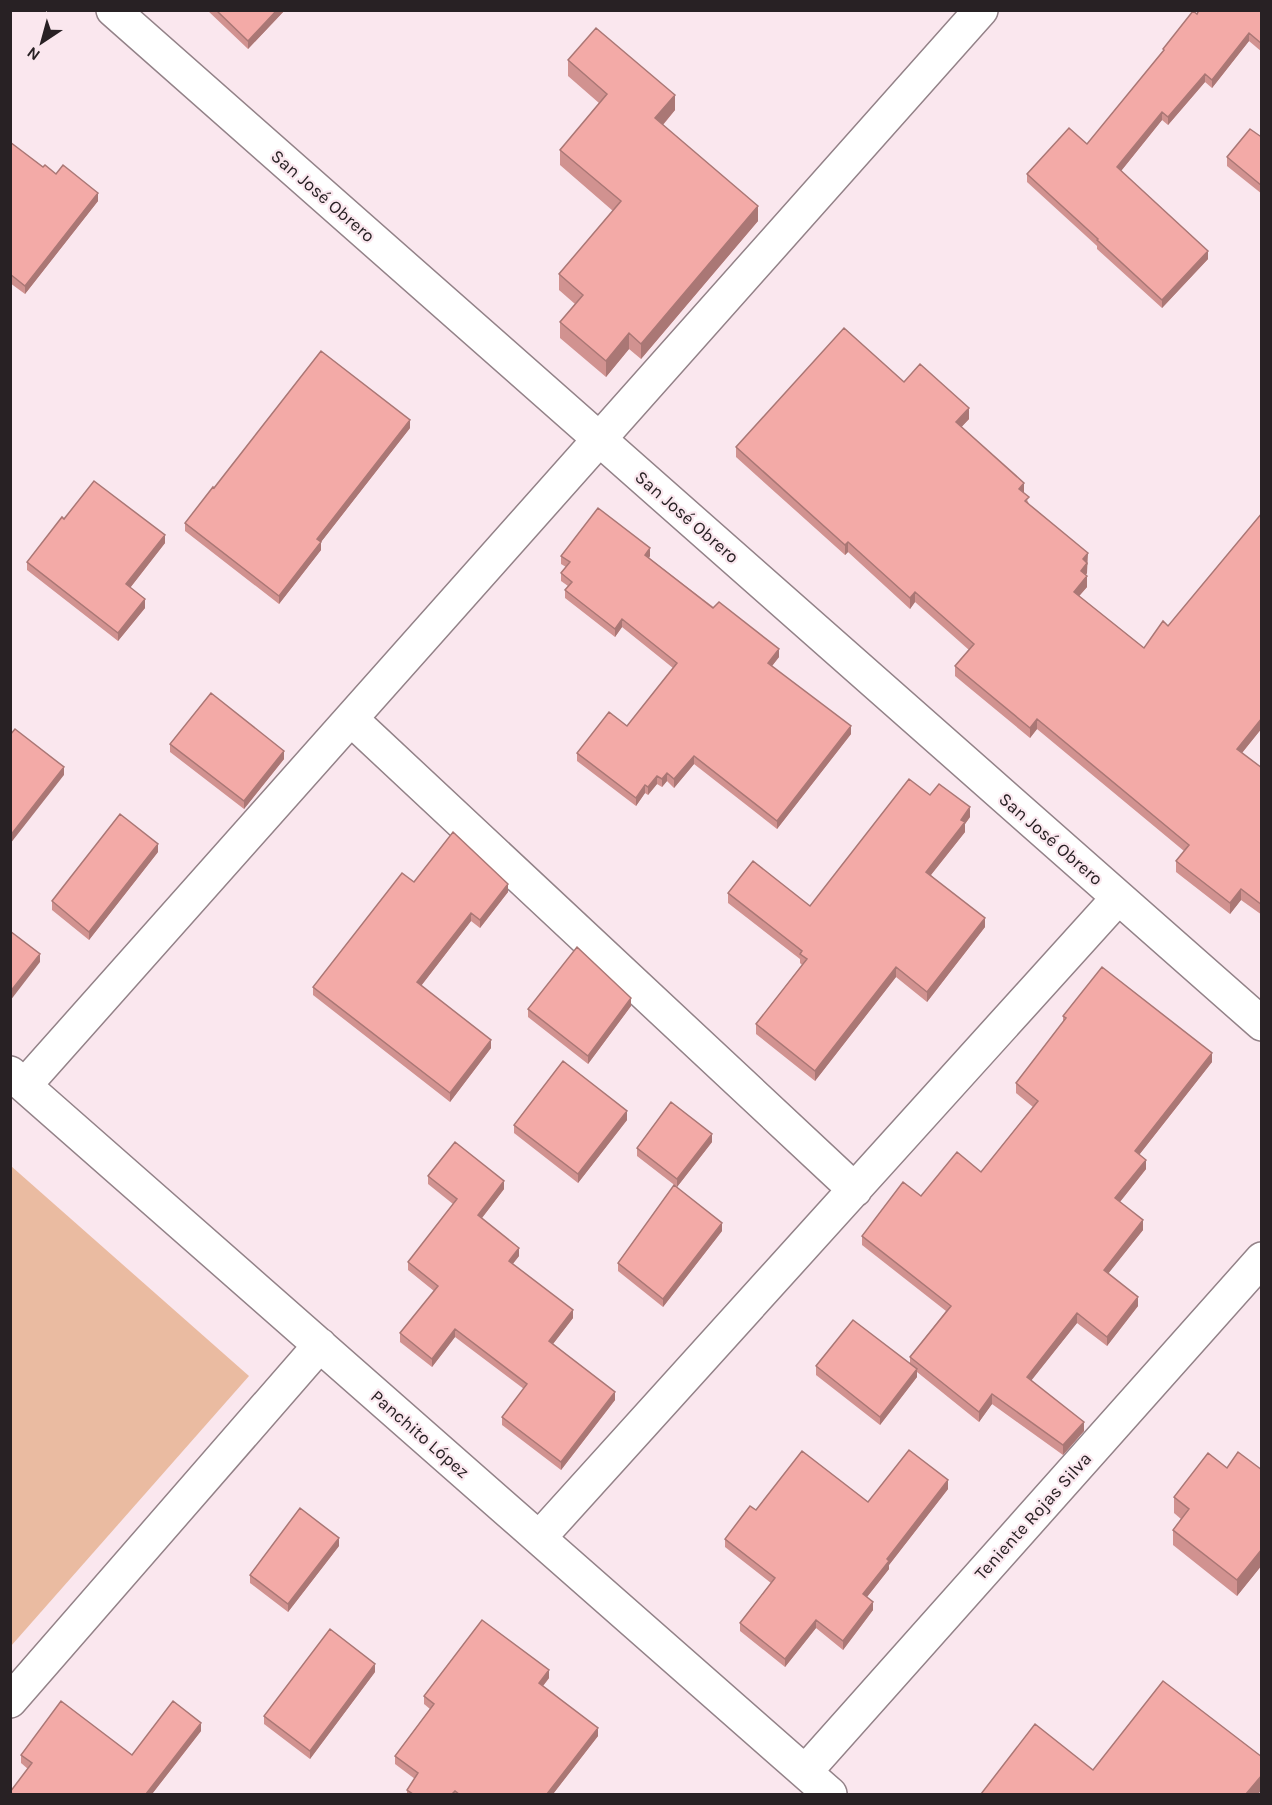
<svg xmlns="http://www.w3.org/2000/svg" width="1272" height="1805" font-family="Karla,sans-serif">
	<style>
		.green { fill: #eabba1 }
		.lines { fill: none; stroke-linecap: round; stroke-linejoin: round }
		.minor-casing { stroke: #938288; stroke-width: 36 }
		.minor { stroke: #fff; stroke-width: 33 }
		.wall { fill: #d19290 }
		.shaded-wall { fill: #aa7775 }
		.building { fill: #f3aaa7; stroke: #aa7775; stroke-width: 1.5 }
		.labels { text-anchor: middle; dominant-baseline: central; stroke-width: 4.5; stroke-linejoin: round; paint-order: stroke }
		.street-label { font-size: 18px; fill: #282124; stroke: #fae7ee }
	</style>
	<rect width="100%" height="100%" fill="#fae7ee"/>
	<!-- green -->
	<path class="green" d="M11 1166 249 1376 11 1646Z"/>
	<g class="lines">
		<defs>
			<path id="minor" d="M113 10 1262 1024
				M351 719 855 1190
				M10 1073 830 1794
				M25 1085 981 10
				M539 1538 1118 898
				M10 1701 320 1345
				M805 1772 1262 1259"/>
		</defs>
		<!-- minor casing -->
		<use href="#minor" class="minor-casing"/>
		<!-- minor -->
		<use href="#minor" class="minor"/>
	</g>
	<!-- wall -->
	<path class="wall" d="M207 10H285L248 49Z
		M1262 10V52L1249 41 1212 88 1205 82 1168 125 1162 120 1121 171 1208 259 1162 308 1097 249V246L1027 182V174L1087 144 1163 51V49L1197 14Z
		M568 60 675 110 663 125 758 221 641 359 629 349 606 377 560 338V322L575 304 559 290V274L613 211 560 165V150L599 103 568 76Z
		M1262 135V194L1227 166V157Z
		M10 142 43 167 98 201 25 294 10 283Z
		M904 382 969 419 961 427 1024 493 1029 504 1088 564 1087 565V573L1086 575 1087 587 1079 596 1144 648 1168 626 1262 513V728L1242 753 1262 768V915L1241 900 1230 914 1176 872V861L1184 851 1037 729 1030 738 955 676V666L969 650 915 602 910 609 848 552 845 555 736 457V447Z
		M410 428 321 542V550L279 604 185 531V523L214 488Z
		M1262 487V500L1260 499V488Z
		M64 519 165 543 130 588 145 608 118 641 27 570V562Z
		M561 556H650L649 558 779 657 772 666 851 734 777 829 694 764 674 788 667 781 662 787 657 784 648 795 645 793 636 806 577 761V753L627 726 673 668 622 627 615 637 565 598V590L568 586 561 581V573L566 567 561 564Z
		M170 744 284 759 244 809 170 752Z
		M930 795 970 817 965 824V832L931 875 985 927 927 1002 896 977 815 1081 756 1034V1024L802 965 800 963V959L728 903V893L810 906Z
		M158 852 89 940 52 910V901Z
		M414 882 508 892 480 928 471 921 421 986 491 1048 450 1102 313 995V987Z
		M631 1006 588 1064 528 1017V1009Z
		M1063 1016 1212 1062 1139 1155 1146 1169 1120 1202 1143 1230 1108 1273 1138 1306 1107 1346 1077 1323 1031 1380 1084 1431 1063 1455 992 1404 979 1422 917 1372V1377L880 1425 816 1375V1366L910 1364V1357L946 1311 862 1245V1236L921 1196 981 1172 1033 1107 1016 1093V1083L1063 1022Z
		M627 1120 578 1183 514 1133V1125Z
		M712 1142 677 1187 637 1156V1148Z
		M428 1176 504 1189 482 1218 519 1256 512 1264 573 1318 553 1344 615 1400 561 1470 502 1425V1417L524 1389 455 1337 432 1367 400 1342V1333L434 1291 408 1270V1262L453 1204 428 1184Z
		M722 1231 663 1307 618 1271V1263Z
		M1227 1468 1262 1470V1565L1237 1596 1173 1545V1530L1181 1519 1174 1513V1497Z
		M948 1489 889 1565V1569L867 1597 873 1610 843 1650 816 1628 785 1667 740 1631V1623L771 1583 725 1547V1539L756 1510 868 1502Z
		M339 1546 288 1612 250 1583V1575Z
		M375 1672 310 1759 264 1724V1716Z
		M549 1678 543 1686 598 1736 553 1794H407V1790L415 1779 395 1764V1756L430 1709 424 1704V1696Z
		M201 1731 152 1794H10V1792L28 1769 21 1763V1755H132Z"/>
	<!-- shaded-wall -->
	<path class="shaded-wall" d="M277 10H285L248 49V41Z
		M1249 33V41L1212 88V80Z
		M1205 74V82L1168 125V117Z
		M675 95V110L655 134V118Z
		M1162 112V120L1117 176V167Z
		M98 193V201L25 294V286Z
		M758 206V221L641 359V344Z
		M1208 251V259L1162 308V300Z
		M629 333V349L606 377V361Z
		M969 408V419L956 433V422Z
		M410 420V428L321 542V550L279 604V596L317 539Z
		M1024 483V493L1019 489Z
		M165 535V543L126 593V584Z
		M848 542V552L845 555V545Z
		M650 548V556L645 563V555Z
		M1088 553 1087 573 1081 581V571L1083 559Z
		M1087 576V587L1074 602V592Z
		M915 592V602L910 609V598Z
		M145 599V608L118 641V633Z
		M622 619V627L615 637V629Z
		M779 649V657L768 671V663Z
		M1262 718V728L1237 759V749Z
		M1037 719V729L1030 738V728Z
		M851 726V734L777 829V821Z
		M284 751V759L244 809V801Z
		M694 756V764L674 788V779Z
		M64 767V775L10 844V836Z
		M667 773V781L662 787V779Z
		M657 776V784L648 795V787Z
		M645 785V793L636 806V798Z
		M970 807V817L965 824V832L926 881V872Z
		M158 844V852L89 940V932Z
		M508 884V892L480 928V920Z
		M1241 889V900L1230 914V903Z
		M471 913V921L417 991V982Z
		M985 918V927L927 1002V992Z
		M40 954V962L10 1001V992Z
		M896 967V977L815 1081V1071Z
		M631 998V1006L588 1064V1056Z
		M491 1040V1048L450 1102V1093Z
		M1212 1053V1062L1135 1160V1151Z
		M627 1111V1120L578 1183V1174Z
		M712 1134V1142L677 1187V1179Z
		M1146 1160V1169L1115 1208V1198Z
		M504 1181V1189L478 1223V1215Z
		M1143 1220V1230L1104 1279V1270Z
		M722 1223V1231L663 1307V1299Z
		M519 1248V1256L509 1269V1261Z
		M1138 1297V1306L1107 1346V1337Z
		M573 1310V1318L549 1349V1341Z
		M1077 1313V1323L1027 1386V1377Z
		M455 1329V1337L432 1367V1359Z
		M917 1369V1377L880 1425V1417Z
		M615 1392V1400L561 1470V1462Z
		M992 1394V1404L979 1422V1412Z
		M1084 1422V1431L1063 1455V1445Z
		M948 1480V1489L889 1565V1569L863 1602V1594L887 1559Z
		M339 1538V1546L288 1612V1604Z
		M1262 1549V1565L1237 1596V1580Z
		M873 1602V1610L843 1650V1641Z
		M816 1620V1628L785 1667V1659Z
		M375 1664V1672L310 1759V1751Z
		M549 1670V1678L539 1691V1683Z
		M201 1723V1731L152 1794H146Z
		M598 1728V1736L553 1794H547Z
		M1262 1775V1790L1258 1794H1246Z"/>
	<!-- building -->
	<path class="building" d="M216 10H277L248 41Z
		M1199 10H1262V44L1249 33 1212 80 1205 74 1168 117 1162 112 1117 167 1208 251 1162 300 1097 240 1098 239 1027 174 1069 128 1087 144 1164 50 1163 49 1193 11 1197 14Z
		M596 28 675 95 655 118 758 206 641 344 629 333 606 361 560 322 583 295 559 274 621 201 560 150 607 94 568 60Z
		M1250 129 1260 136 1262 135V186L1227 157Z
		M10 142 43 167 45 165 56 174 63 165 98 193 25 286 10 274Z
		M844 328 904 382 920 364 969 408 956 422 1024 483 1019 489 1029 497 1025 501 1088 553 1083 559 1087 563 1081 571 1087 576 1074 592 1144 648 1163 621 1168 626 1262 513V718L1237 749 1262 768V905L1241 889 1230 903 1176 861 1189 845 1037 719 1030 728 955 666 974 644 915 592 910 598 848 542 845 545 736 447Z
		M321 351 410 420 317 539 321 542 279 596 185 523 213 487 214 488Z
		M94 481 165 535 126 584 145 599 118 633 27 562 62 517 64 519Z
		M598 508 650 548 645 555 713 608 719 602 779 649 768 663 851 726 777 821 694 756 674 779 667 773 662 779 657 776 648 787 645 785 636 798 577 753 609 712 627 726 677 663 622 619 615 629 565 590 572 582 561 573 570 562 561 556Z
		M211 693 284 751 244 801 170 744Z
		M15 729 64 767 10 836V735Z
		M909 779 930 795 939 784 970 807 961 820 965 822 926 872 985 918 927 992 896 967 815 1071 756 1024 807 959 800 954 802 951 728 893 753 861 810 906Z
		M120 814 158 844 89 932 52 901Z
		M453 832 508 884 480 920 471 913 417 982 491 1040 450 1093 313 987 402 873 414 882Z
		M10 931 40 954 10 992Z
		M577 947 631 998 588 1056 528 1009Z
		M1102 967 1212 1053 1135 1151 1146 1160 1115 1198 1143 1220 1104 1270 1138 1297 1107 1337 1077 1313 1027 1377 1084 1422 1063 1445 992 1394 979 1412 910 1357 951 1306 862 1236 903 1182 921 1196 957 1152 981 1172 1038 1101 1016 1083 1066 1018 1063 1016Z
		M563 1061 627 1111 578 1174 514 1125Z
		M671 1102 712 1134 677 1179 637 1148Z
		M455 1142 504 1181 478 1215 519 1248 509 1261 573 1310 549 1341 615 1392 561 1462 502 1417 527 1384 455 1329 432 1359 400 1333 438 1286 408 1262 457 1199 428 1176Z
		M674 1185 722 1223 663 1299 618 1263Z
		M853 1320 917 1369 880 1417 816 1366Z
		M909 1450 948 1480 887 1559 889 1561 863 1594 873 1602 843 1641 816 1620 785 1659 740 1623 775 1578 725 1539 750 1506 756 1510 802 1451 868 1502Z
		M1238 1452 1262 1470V1549L1237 1580 1173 1530 1189 1509 1174 1497 1208 1453 1227 1468Z
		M300 1508 339 1538 288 1604 250 1575Z
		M482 1620 549 1670 539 1683 598 1728 547 1794H459L455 1791 452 1794H413L407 1790 418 1773 395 1756 434 1704 424 1696Z
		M330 1629 375 1664 310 1751 264 1716Z
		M1163 1681 1262 1757V1775L1246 1794H981L1035 1724 1093 1770Z
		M61 1701 132 1755 173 1701 201 1723 146 1794H13L10 1792 32 1763 21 1755Z"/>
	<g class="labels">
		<!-- street labels -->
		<g class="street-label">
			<text transform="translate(323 196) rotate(41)">San José Obrero</text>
			<text transform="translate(687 517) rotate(41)">San José Obrero</text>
			<text transform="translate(1051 839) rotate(41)">San José Obrero</text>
			<text transform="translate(420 1434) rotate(41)">Panchito López</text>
			<text transform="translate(1033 1516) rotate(-48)">Teniente Rojas Silva</text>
		</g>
	</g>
	<!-- border -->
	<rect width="1272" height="1805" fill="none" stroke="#282124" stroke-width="24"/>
	<!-- north arrow -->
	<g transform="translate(42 42) rotate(216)" stroke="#fae7ee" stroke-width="4.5" paint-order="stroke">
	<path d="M0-4.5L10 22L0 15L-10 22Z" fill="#282124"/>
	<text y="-9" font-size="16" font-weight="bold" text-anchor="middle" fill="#282124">N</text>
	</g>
</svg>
